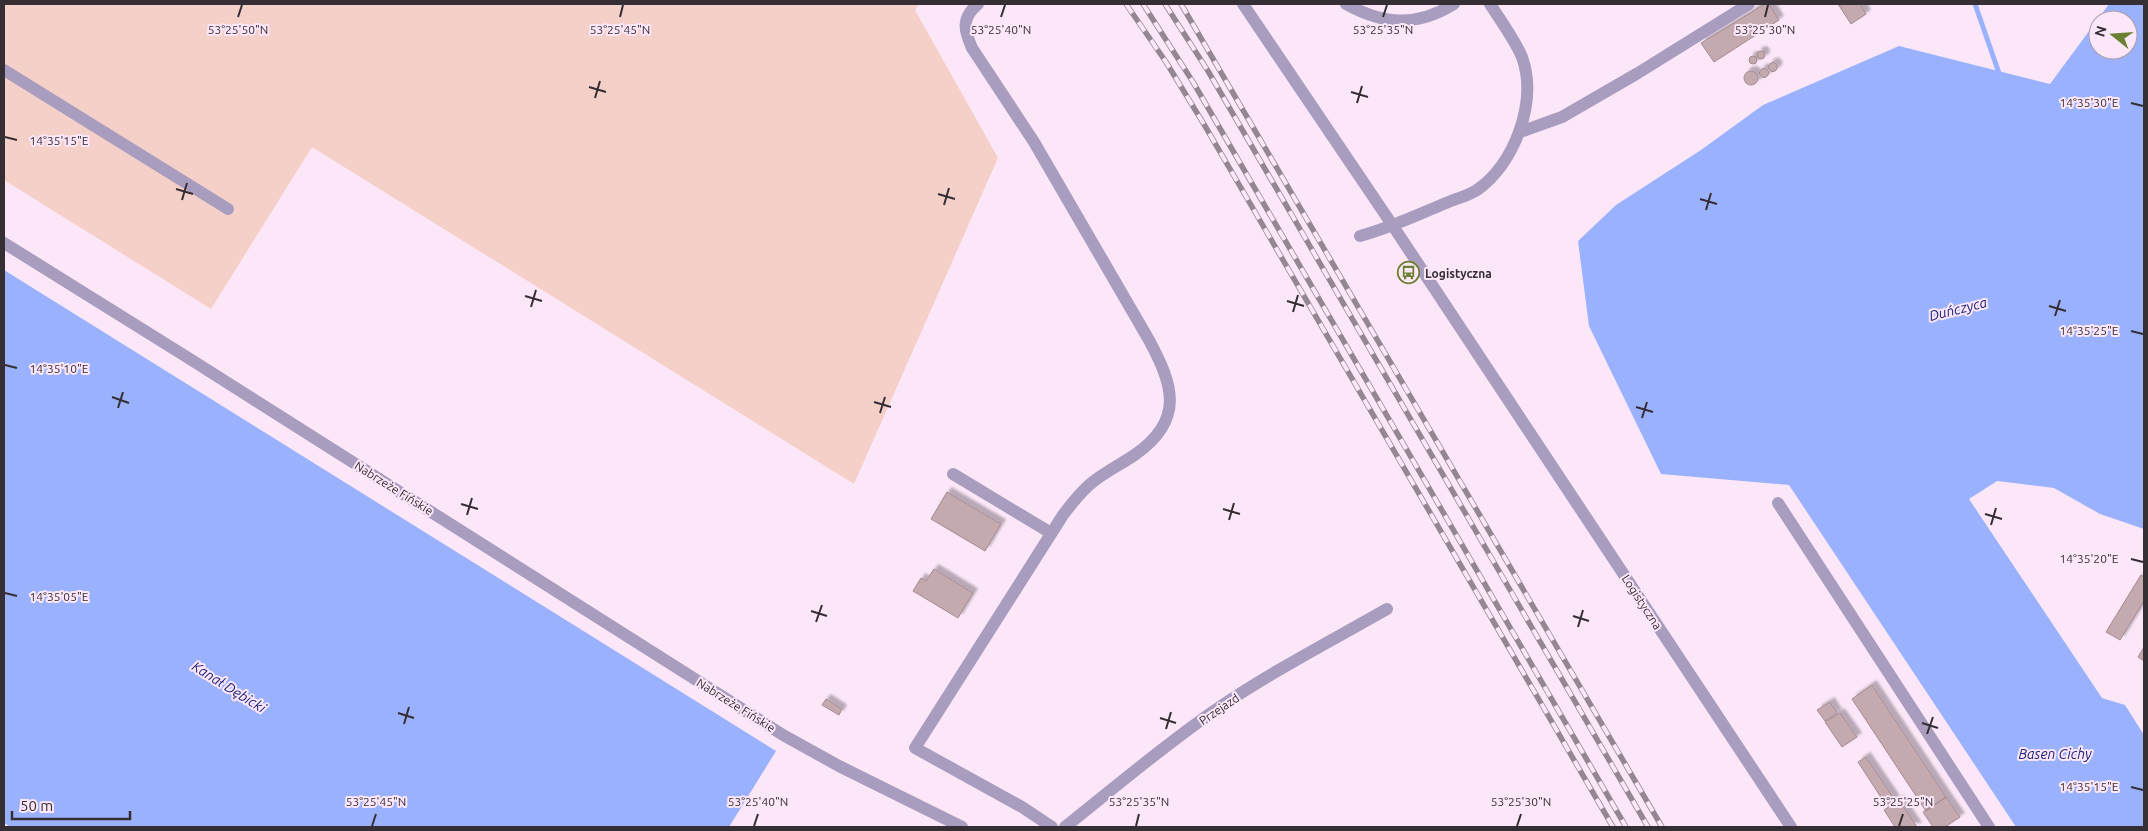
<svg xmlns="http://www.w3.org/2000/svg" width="2148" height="831" font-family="Ubuntu,sans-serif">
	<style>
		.green { fill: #f5d0c8 }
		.water { fill: #9ab2fd; fill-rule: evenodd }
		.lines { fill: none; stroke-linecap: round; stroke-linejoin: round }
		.stream { stroke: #9ab2fd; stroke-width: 5 }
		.building { fill: #c4a9af; stroke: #a48a91; filter: url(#shadow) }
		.minor { stroke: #a99dbf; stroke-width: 12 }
		.rail-casing { stroke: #948792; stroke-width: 5.5 }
		.rail { stroke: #fce7f9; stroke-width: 4; stroke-dasharray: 11; stroke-linecap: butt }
		.ticks { fill: none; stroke: #352e34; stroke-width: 2 }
		.labels { text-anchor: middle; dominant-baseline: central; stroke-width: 4; stroke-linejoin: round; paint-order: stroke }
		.poi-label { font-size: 12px; font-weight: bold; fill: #352e34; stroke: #fce7f9; text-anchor: start }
		.street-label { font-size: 12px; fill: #352e34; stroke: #fce7f9 }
		.water-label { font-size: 14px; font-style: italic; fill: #1a2478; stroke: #fce7f9 }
		.ticks-label { font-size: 12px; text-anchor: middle; fill: #352e34; stroke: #fce7f9; stroke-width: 4; stroke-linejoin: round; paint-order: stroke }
	</style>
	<defs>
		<filter id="shadow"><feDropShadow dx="4.5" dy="-4.5" stdDeviation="1" flood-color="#0004"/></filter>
	</defs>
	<rect width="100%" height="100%" fill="#fce7f9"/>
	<!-- green -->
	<path class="green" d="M4 4H919L915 10 998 158 854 484 312 147 211 309 4 180Z"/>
	<!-- water -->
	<path class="water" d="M2109 4H2144V529L2100 514 2054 488 1997 481 1969 499 2102 698 2125 705 2144 735V827H2016L1789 485 1661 474 1589 326 1578 241 1616 205 1701 150 1763 105 1899 46 2050 84ZM2098 20H2128V50H2098Z
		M4 270 776 751 729 827H10L4 823Z"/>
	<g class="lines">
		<!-- stream -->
		<path class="stream" d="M1975 4 2000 76"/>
	</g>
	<!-- building -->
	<path class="building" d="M1765 4H1769L1779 20 1714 62 1701 43Z
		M1838 4H1860L1866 14 1851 24Z
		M1757 55a4 4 0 1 1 8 0a4 4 0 1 1-8 0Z
		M1749 60a4 4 0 1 1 8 0a4 4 0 1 1-8 0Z
		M1768.5 67a4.5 4.5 0 1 1 9 0a4.5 4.5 0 1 1-9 0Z
		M1759.5 73a4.5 4.5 0 1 1 9 0a4.5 4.5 0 1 1-9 0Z
		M1744 78a7 7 0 1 1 14 0a7 7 0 1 1-14 0Z
		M947 492 1001 524 985 551 931 519Z
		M934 569 973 593 958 618 913 591 921 578 926 581Z
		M2141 575 2144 577V601L2120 640 2106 632Z
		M2144 647V661L2138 657Z
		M1872 685 1946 797 1926 811 1852 699Z
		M826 699 842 709 839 715 822 705Z
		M1830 702 1837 713 1825 721 1817 710Z
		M1840 713 1857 737 1842 747 1825 722Z
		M1866 757 1895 800 1886 805 1858 762Z
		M1946 797 1960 817 1945 827H1933L1923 812Z
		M1899 800 1917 827H1895L1884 810Z"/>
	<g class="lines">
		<!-- minor -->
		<path class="minor" d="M978 4C961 18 964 30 972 48L1034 142 1149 340C1173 385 1185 419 1136 454 1123 463 1107 471 1094 481 1082 490 1072 503 1063 515L915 748 1022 807 1052 827
			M1243 4 1393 226 1791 827
			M1346 4C1384 25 1417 27 1454 4
			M4 70 228 209
			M1520 132 1562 117 1638 73 1749 4
			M1360 236C1390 228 1417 215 1446 203 1455 199 1468 196 1477 190 1514 164 1537 104 1523 60 1519 46 1499 18 1490 4
			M4 243 190 359 783 735 839 766 962 827
			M953 474 1051 533
			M1778 503 1989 827
			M1065 827C1114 788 1162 747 1214 711 1269 673 1329 642 1387 609"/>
		<defs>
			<path id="rail" d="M1126 4 1166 62 1205 126 1613 827
				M1143 4 1193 82 1626 827
				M1165 4 1208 71 1648 827
				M1181 4 1662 827"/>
		</defs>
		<!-- rail casing -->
		<use href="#rail" class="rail-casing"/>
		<!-- rail -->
		<use href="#rail" class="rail"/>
	</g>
	<!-- ticks -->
	<path class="ticks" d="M238 17 242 5M620 17 623 5M1001 17 1005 5M1383 17 1387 5M1765 17 1768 5M589 87 606 92M1351 92 1368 97M595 98 600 81M1357 103 1362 86M2131 103 2143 106M5 137 17 140M176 189 193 194M938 194 955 199M1700 199 1717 204M182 200 187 183M944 205 949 188M1706 210 1711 193M525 296 542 301M1287 301 1304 306M2049 306 2066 311M531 307 536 290M1293 312 1298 295M2055 316 2060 300M2131 331 2143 334M5 365 17 368M112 397 129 403M874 402 891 407M1636 407 1653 412M118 408 123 392M880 413 885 397M1642 418 1647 402M461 504 478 509M1223 509 1240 514M1985 514 2002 519M467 515 472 498M1229 520 1234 503M1991 525 1996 508M2131 559 2143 562M5 593 17 596M811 611 827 616M1573 616 1589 621M816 622 822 605M1578 627 1583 610M398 713 414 718M1160 718 1176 723M1922 723 1938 728M404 724 409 707M1166 729 1171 712M1927 734 1933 717M2131 787 2143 790M372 826 376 814M754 826 758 814M1136 826 1139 814M1517 826 1521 814M1899 826 1903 814"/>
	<!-- icons -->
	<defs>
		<symbol id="bus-ring" viewBox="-11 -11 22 22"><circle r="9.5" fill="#fce7f9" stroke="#6c8031" stroke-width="1.5"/><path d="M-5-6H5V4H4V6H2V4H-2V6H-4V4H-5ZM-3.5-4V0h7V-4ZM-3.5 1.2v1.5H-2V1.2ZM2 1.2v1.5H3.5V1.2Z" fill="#6c8031"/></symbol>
	</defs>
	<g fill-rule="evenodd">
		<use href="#bus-ring" x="1396" y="260" width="25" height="25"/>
	</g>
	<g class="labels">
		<!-- poi labels -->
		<g class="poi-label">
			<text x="1425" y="273">Logistyczna</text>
		</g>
		<!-- street labels -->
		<g class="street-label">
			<text transform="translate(394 488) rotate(32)">Nabrzeże Fińskie</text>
			<text transform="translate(1642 602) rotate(57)">Logistyczna</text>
			<text transform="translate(736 705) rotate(32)">Nabrzeże Fińskie</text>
			<text transform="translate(1219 709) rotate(-34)">Przejazd</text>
		</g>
		<!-- water labels -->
		<g class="water-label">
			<text transform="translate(1958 309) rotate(-14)">Duńczyca</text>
			<text transform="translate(229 687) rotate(32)">Kanał Dębicki</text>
			<text x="2055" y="754">Basen Cichy</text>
		</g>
	</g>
	<g class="ticks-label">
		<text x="238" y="34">53°25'50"N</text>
		<text x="620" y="34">53°25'45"N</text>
		<text x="1001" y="34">53°25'40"N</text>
		<text x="1383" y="34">53°25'35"N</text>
		<text x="1765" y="34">53°25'30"N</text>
		<text x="2089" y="107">14°35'30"E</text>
		<text x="59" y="145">14°35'15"E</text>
		<text x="2089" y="335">14°35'25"E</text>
		<text x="59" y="373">14°35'10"E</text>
		<text x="2089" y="563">14°35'20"E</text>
		<text x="59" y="601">14°35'05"E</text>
		<text x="2089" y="791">14°35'15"E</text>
		<text x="376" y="806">53°25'45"N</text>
		<text x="758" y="806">53°25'40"N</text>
		<text x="1139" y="806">53°25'35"N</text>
		<text x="1521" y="806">53°25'30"N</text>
		<text x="1903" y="806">53°25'25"N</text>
	</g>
	<!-- border -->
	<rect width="2148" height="831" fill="none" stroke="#352e34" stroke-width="10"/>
	<!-- north arrow -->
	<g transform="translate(2113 35) rotate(287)"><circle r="24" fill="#fce7f9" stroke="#ac9daa"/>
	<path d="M0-4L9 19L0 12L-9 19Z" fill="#6c8031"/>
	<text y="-8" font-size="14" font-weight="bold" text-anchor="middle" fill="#352e34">N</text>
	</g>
	<!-- scale -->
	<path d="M12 811v8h118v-8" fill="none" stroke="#352e34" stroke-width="2.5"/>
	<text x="20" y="811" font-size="15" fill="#352e34" stroke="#fce7f9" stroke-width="4" paint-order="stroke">50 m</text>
</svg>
